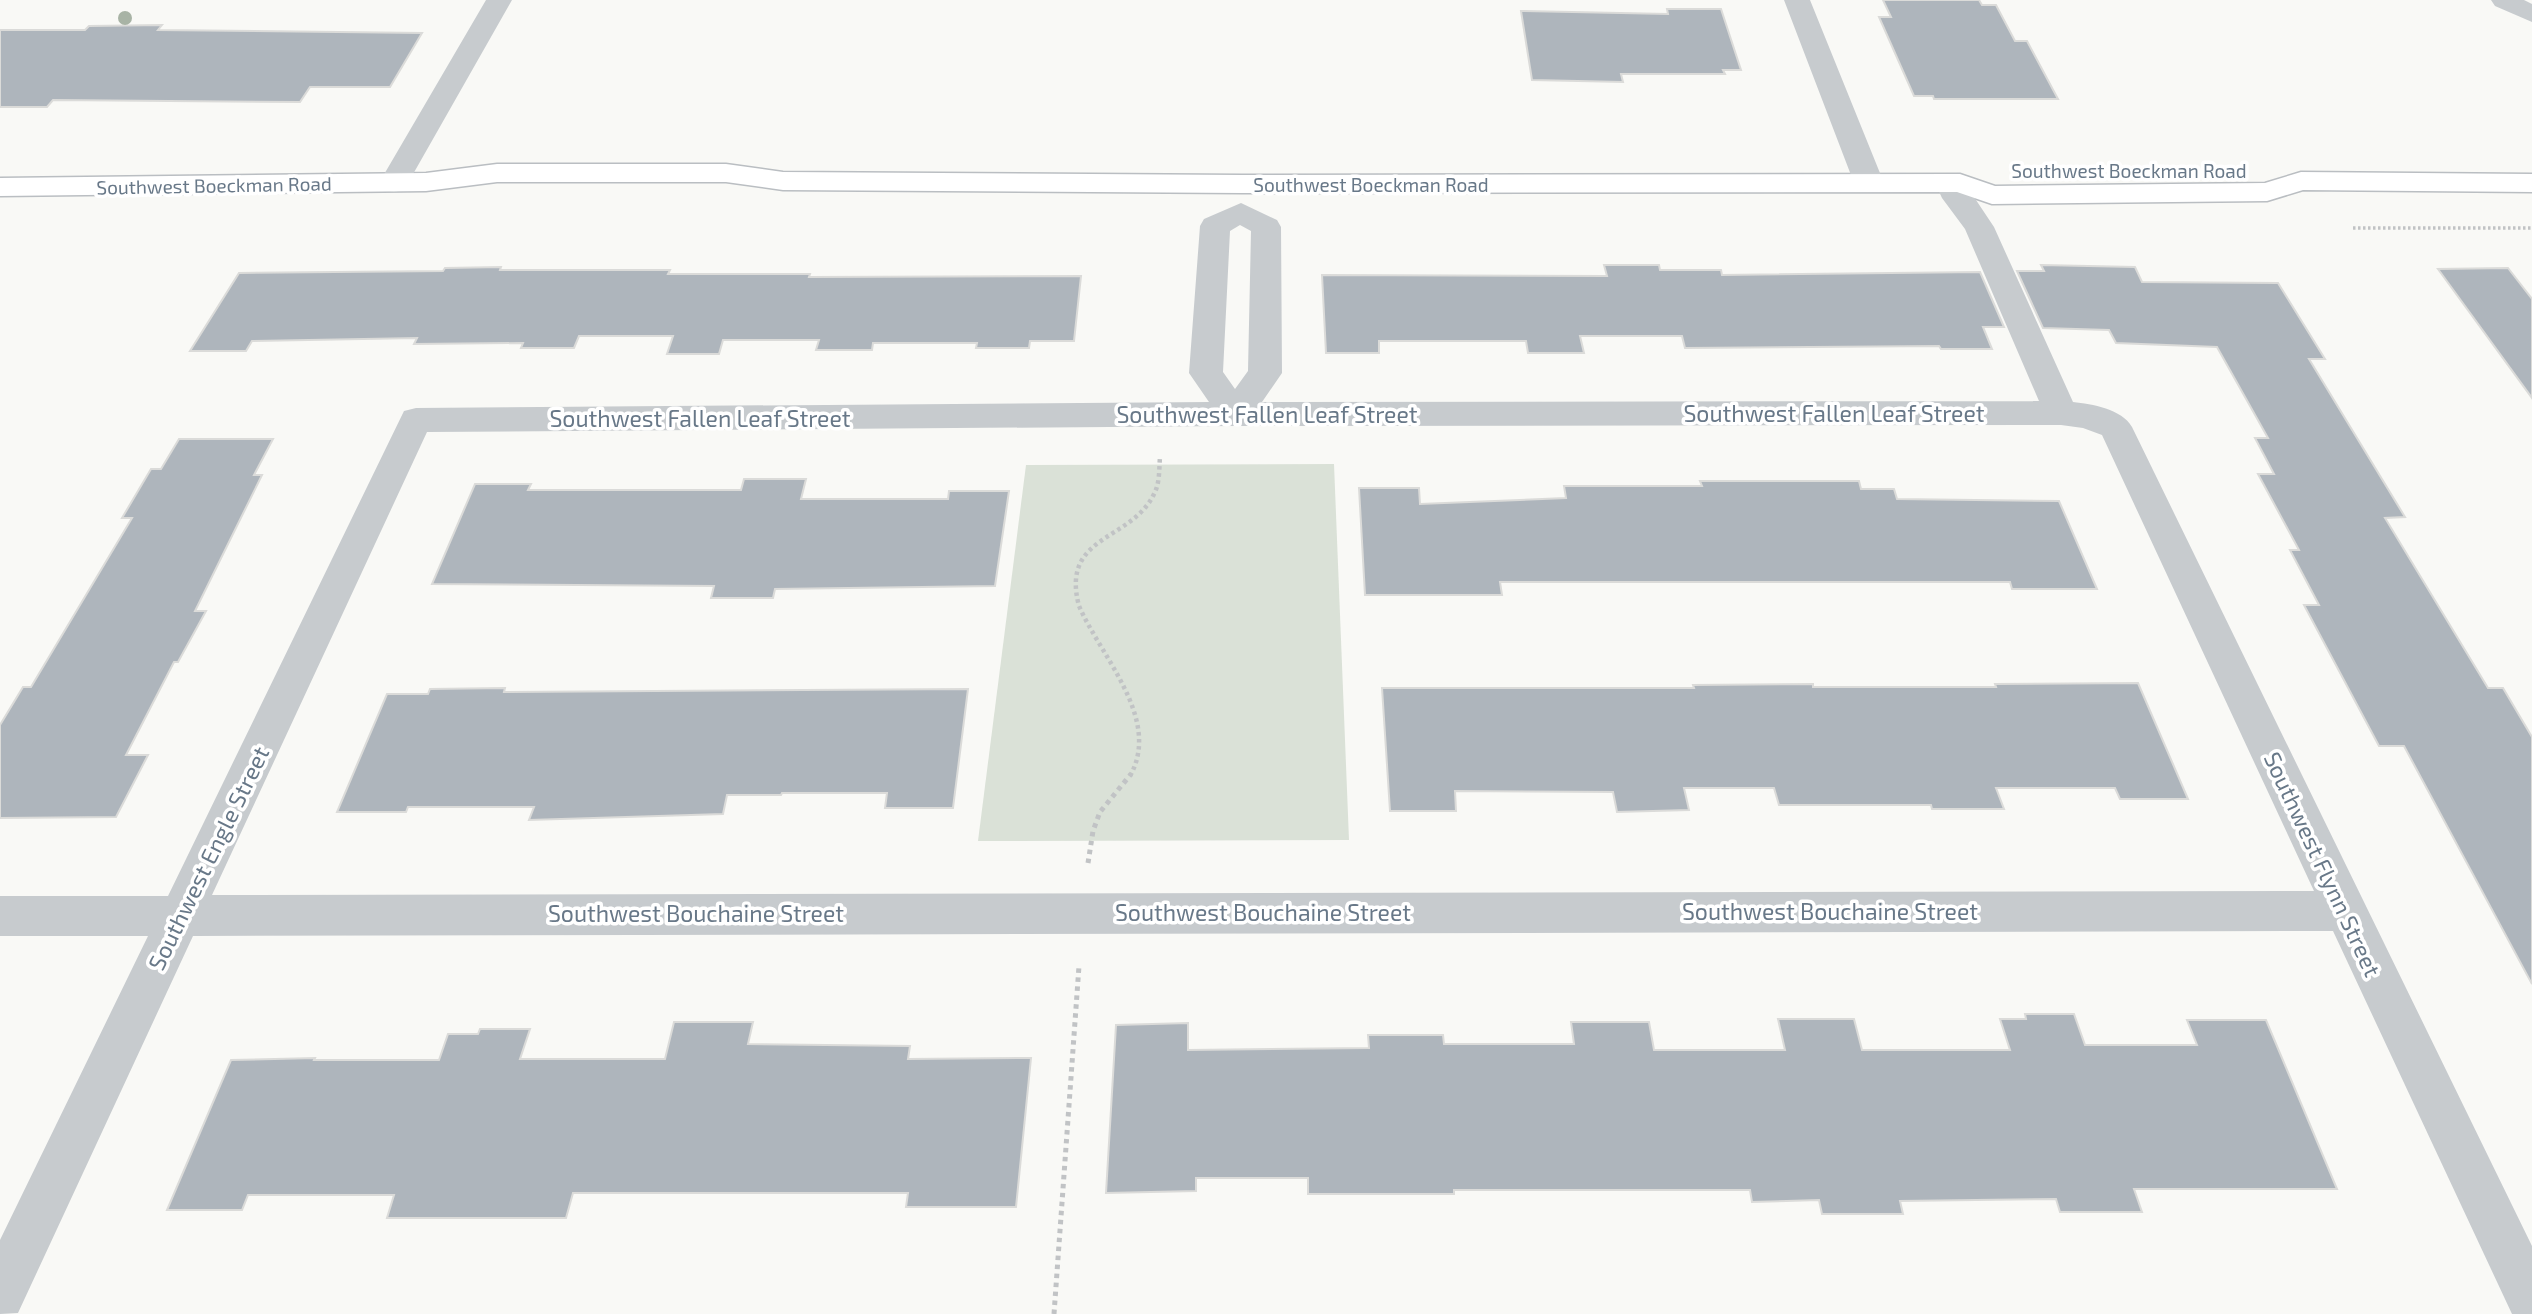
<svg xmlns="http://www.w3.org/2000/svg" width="2532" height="1314" font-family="'Exo 2',sans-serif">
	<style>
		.green { fill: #dae1d7 }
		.building { fill: #aeb5bc; stroke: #dbdbd9; stroke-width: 2 }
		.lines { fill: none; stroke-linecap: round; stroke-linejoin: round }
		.major-casing { stroke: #babec2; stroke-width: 3 }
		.path-far2 { stroke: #c1c3c5; stroke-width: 3.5; stroke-dasharray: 2.5 2.5; stroke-linecap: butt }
		.path-far1 { stroke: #c1c3c5; stroke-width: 4.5; stroke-dasharray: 3.5 3.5; stroke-linecap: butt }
		.path { stroke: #c1c3c5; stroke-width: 5; stroke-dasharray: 4.5 4.5; stroke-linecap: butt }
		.minor { fill: #c7cbce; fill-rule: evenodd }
		.major { fill: #fff; fill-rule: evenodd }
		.tree { fill: #a8b3a5 }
		.labels { text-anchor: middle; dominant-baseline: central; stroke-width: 7; stroke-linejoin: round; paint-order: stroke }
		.far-street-label { font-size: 19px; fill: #687888; stroke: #fff }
		.street-label { font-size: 23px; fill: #687888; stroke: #fff }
	</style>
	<rect width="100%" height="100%" fill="#f9f9f6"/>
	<!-- green -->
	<path class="green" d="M1334 464 1349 840 978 841 1026 465Z"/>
	<!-- building -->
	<path class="building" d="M1883 0H1979L1982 5H1996L2015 41H2027L2058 99H1934L1933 96H1914L1879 17H1891Z
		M1667 9H1721L1741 70H1723L1725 74H1621L1623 82 1532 80 1521 11 1668 14Z
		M162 25 158 30 422 33 390 87H310L300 102 53 100 47 107H0V30H85L89 26Z
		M1604 265H1659L1660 270H1721L1722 275 1980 272 2004 327H1983L1992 349H1941L1939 346 1685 348 1682 336H1580L1584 353H1528L1526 341H1379V353H1326L1322 275 1607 276Z
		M2041 265 2135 267 2142 282 2278 283 2325 359H2309L2405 517 2385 518 2488 688H2503L2532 737V984L2404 746H2379L2304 605H2319L2290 550H2299L2258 474H2274L2255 438H2268L2217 347 2116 343 2109 330 2043 328 2017 271H2044Z
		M501 267 500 270H670L668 274H810L809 277 1081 276 1074 341H1030L1029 348H976L977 343H873L872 350H816L819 340H723L719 354H667L673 336H579L574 348H521L523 343 414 344 417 338 252 341 246 351H190L239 273 443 271 445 268Z
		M2508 268 2532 299V398L2438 269Z
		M179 439H273L254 475H262L195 611H206L178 662H174L126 755H148L116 817 0 818V725L23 687H31L132 518H122L151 469H161Z
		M744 479H806L801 499H948L949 491H1009L995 586 775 589 773 598H711L714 586 432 584 475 484H531L528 490H741Z
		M1700 481H1859L1861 489H1894L1897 499 2059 501 2097 589H2012L2010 582H1500L1502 595H1365L1359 488H1419L1420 504 1566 498 1564 486H1702Z
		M2138 683 2188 799H2120L2115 788H1996L2004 809H1932L1931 805H1779L1774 788H1684L1689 810 1617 812 1613 792 1455 791 1456 811H1390L1382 688H1694L1693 685 1813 684V687H1996L1995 684Z
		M505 688 504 692 968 689 953 808H885L887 793H782L781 795H727L723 814 529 820 534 807H408L406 812H337L387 694H428L430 689Z
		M2025 1014H2074L2085 1045H2197L2187 1020H2266L2337 1189H2134L2142 1212H2060L2056 1199 1900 1201 1903 1214H1822L1819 1200 1752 1202 1750 1190H1454V1194H1308V1178H1196V1191L1106 1193 1116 1025 1188 1023V1050L1369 1048 1368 1035H1443L1444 1044H1574L1571 1022H1649L1654 1050H1785L1778 1019H1854L1862 1050H2010L2000 1019H2026Z
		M674 1022H753L748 1044 910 1046 908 1059 1031 1058 1016 1207H906L908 1193H573L566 1218H387L394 1195H248L242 1210H167L231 1060 315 1058 314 1060H439L448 1034H478L480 1029H530L520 1059H665Z"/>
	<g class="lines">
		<defs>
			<path id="major" d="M497 164H726L783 172 1242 175 1960 174 1995 186 2265 183 2301 172 2532 174V192L2303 190 2267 201 1992 204 1957 192 1242 193 783 190 726 182H497L426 191 0 196V178L426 173Z"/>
		</defs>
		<!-- major casing -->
		<use href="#major" class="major-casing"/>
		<!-- path-far2 -->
		<path class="path-far2" d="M2353 228H2532"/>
		<!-- path-far1 -->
		<path class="path-far1" d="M1130 776C1162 719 1101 657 1079 606 1060 534 1131 542 1154 494 1160 483 1159 469 1160 457"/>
		<!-- path -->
		<path class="path" d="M1088 863 1093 831 1100 812 1131 774
			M1054 1314 1079 966"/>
		<!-- minor -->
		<path class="minor" d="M486 0H512L404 190 394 192 384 190 379 183Z
			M1784 0H1810L1884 183 1879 190 1869 192 1859 190 1854 183Z
			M2491 0H2524L2532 4V22L2495 6Z
			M1950 174 1960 176 1994 227 2073 402C2092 404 2122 409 2132 427L2532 1246V1314H2512L2333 931 193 936 18 1313 0 1314V1240L148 936H0V896H168L404 411 416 408 1209 402 1189 373 1200 226 1204 219 1241 203 1277 220 1281 227 1282 373 1262 402 2039 401 1965 229 1942 198 1935 183 1940 176ZM1240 225 1251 231 1248 371 1235 389 1223 372 1230 231ZM2061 425 2083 428 2102 435 2314 891 212 895 427 432 1235 426Z"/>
		<!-- major -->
		<use href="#major" class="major"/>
	</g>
	<!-- trees -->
	<circle class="tree" cx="125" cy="18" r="7"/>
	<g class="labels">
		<!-- far-street labels -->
		<g class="far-street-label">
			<text x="2129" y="170">Southwest Boeckman Road</text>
			<text x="1371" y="184">Southwest Boeckman Road</text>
			<text transform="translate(214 185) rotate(-1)">Southwest Boeckman Road</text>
		</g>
		<!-- street labels -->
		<g class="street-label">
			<text x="1834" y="413">Southwest Fallen Leaf Street</text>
			<text x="1267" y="414">Southwest Fallen Leaf Street</text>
			<text x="700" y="418">Southwest Fallen Leaf Street</text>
			<text transform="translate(208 858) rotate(-64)">Southwest Engle Street</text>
			<text transform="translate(2323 864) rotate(65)">Southwest Flynn Street</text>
			<text x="1830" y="911">Southwest Bouchaine Street</text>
			<text x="1263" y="912">Southwest Bouchaine Street</text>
			<text x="696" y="913">Southwest Bouchaine Street</text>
		</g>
	</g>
</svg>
